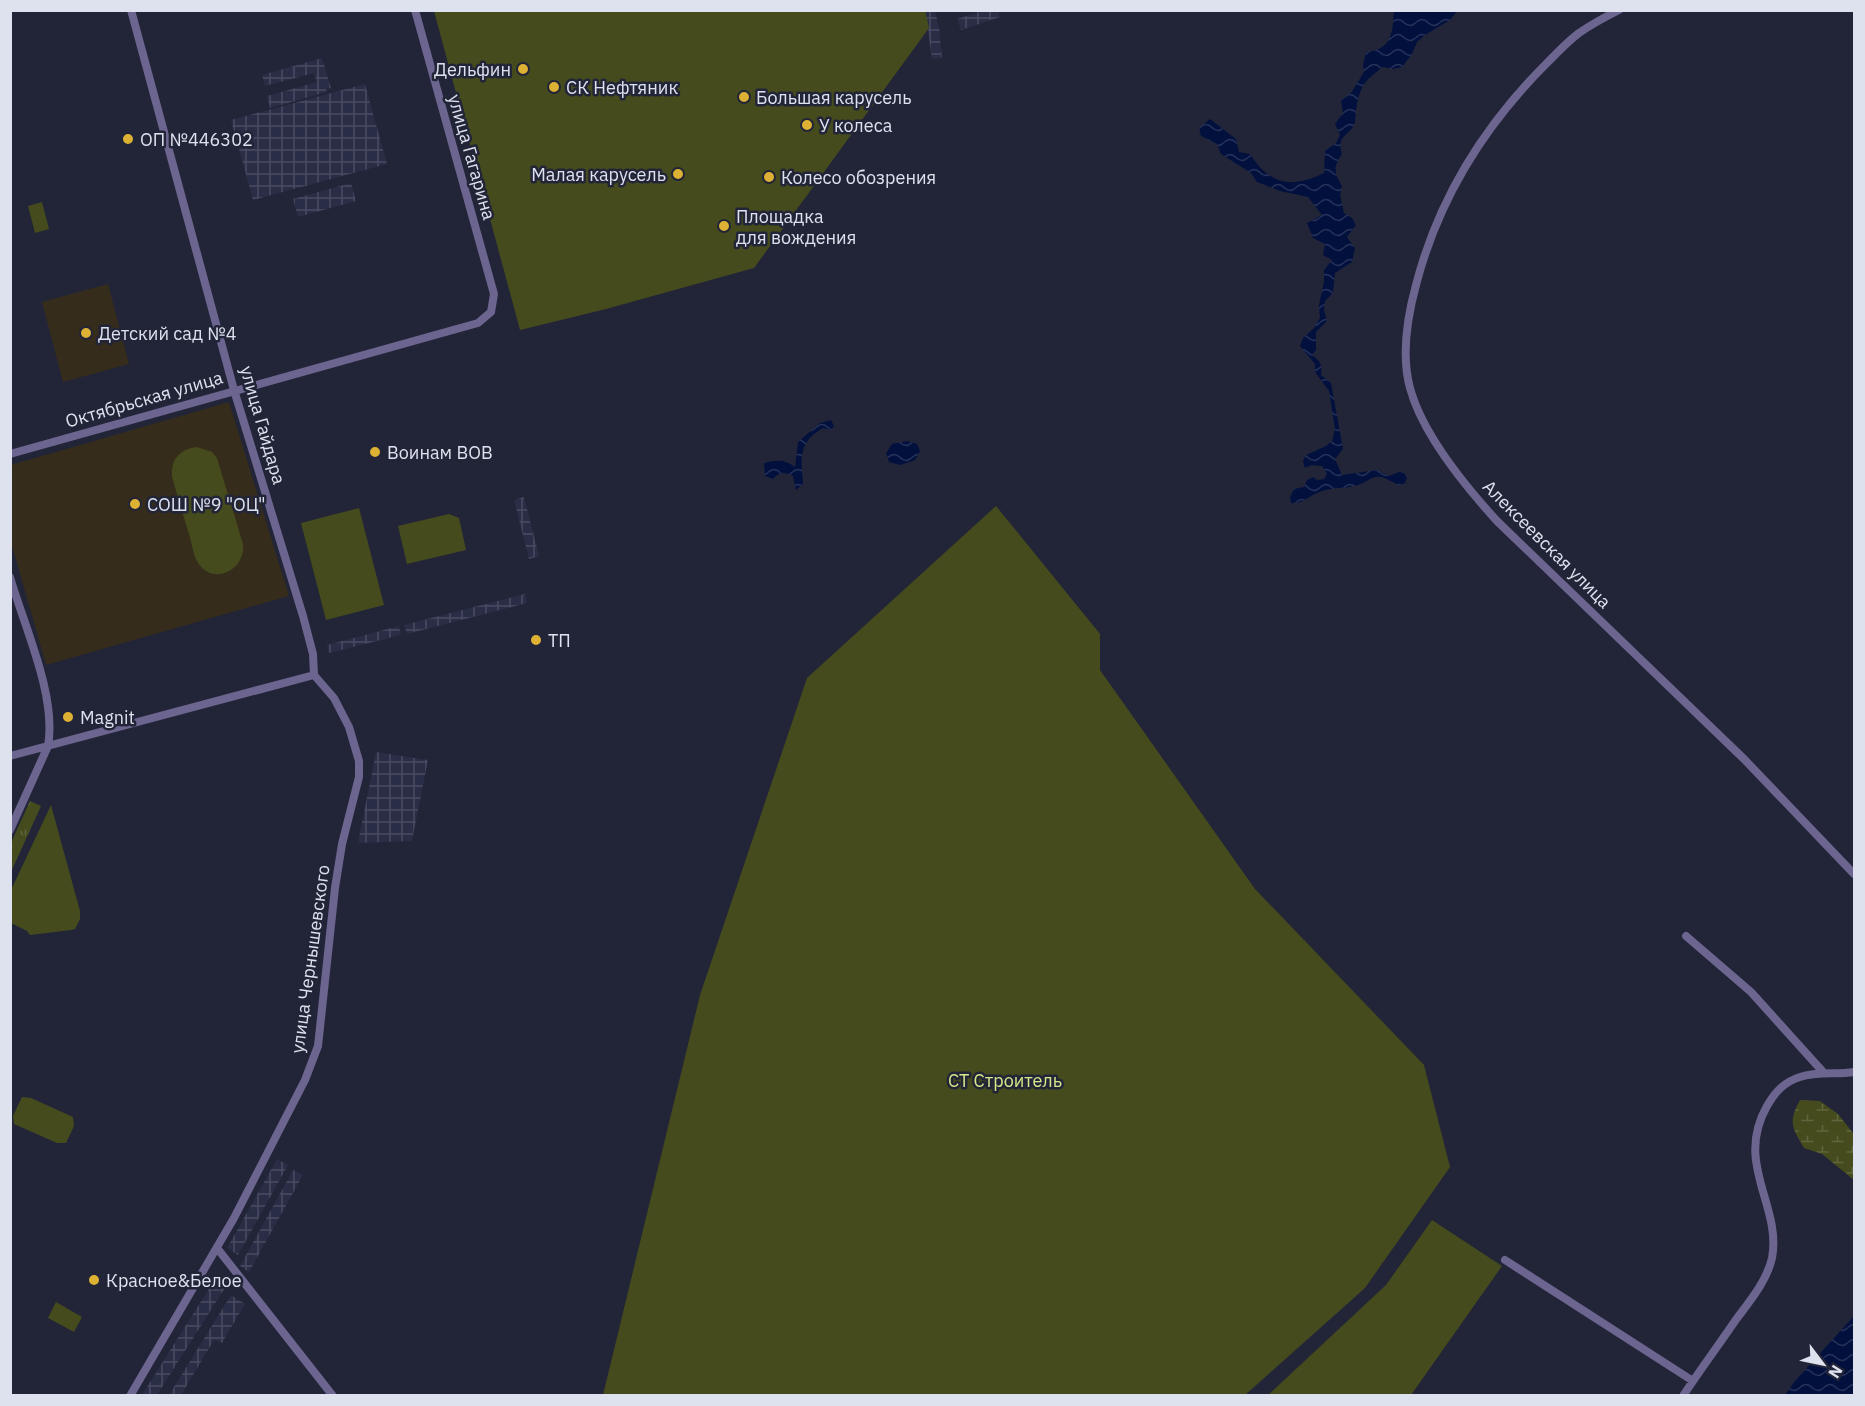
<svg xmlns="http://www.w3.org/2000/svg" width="1865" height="1406" font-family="'IBM Plex Sans',sans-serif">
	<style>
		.industrial { fill: url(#industrial-grid) }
		.education { fill: #362c1c }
		.grass { fill: url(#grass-tufts) }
		.wetland { fill: url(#wetland-marsh) }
		.green { fill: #454b1c }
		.water { fill: url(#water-waves) }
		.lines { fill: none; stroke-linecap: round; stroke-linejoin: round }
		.street { stroke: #6b6590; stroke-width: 8 }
		.poi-dot { fill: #ddb133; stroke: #222538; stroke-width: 2 }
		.labels { text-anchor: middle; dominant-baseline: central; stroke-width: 5; stroke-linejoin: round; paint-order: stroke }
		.poi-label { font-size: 18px; fill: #dee1ee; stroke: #222538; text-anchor: start }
		.street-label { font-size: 18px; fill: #dee1ee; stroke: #222538 }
		.park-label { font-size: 18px; fill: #d8e788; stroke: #222538 }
	</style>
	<defs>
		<pattern id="industrial-grid" width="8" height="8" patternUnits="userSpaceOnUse" patternTransform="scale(1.5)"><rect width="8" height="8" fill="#292d46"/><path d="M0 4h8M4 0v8" fill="none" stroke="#484b61"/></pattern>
		<pattern id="grass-tufts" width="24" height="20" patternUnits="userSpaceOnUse" patternTransform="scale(1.5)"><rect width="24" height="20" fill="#454b1c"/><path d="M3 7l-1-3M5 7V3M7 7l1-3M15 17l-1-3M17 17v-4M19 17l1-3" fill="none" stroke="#5f653d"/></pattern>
		<pattern id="wetland-marsh" width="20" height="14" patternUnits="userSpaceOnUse" patternTransform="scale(1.5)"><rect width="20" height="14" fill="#454b1c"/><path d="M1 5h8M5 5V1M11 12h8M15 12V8" fill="none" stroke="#5f653d"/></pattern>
		<pattern id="water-waves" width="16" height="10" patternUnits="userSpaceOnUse" patternTransform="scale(1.5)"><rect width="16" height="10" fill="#02103d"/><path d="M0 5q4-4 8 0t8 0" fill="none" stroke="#263259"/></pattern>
	</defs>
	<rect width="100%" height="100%" fill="#222538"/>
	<!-- industrial -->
	<path class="industrial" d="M925 11H935L939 27 942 58 932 59Z
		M982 11H998L1000 17 961 30 957 19Z
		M322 58 331 88 326 89 327 92 270 108 267 96 317 82 314 73 265 86 262 75Z
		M365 84 387 164 253 200 231 120Z
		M351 183 356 201 298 217 293 199Z
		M524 497 539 556 529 559 514 500Z
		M525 594 527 603 407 634 404 625Z
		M399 626 401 635 329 653 327 645Z
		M376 752 428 760 412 841 358 843Z
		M277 1159 288 1165 238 1255 227 1248Z
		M293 1170 303 1175 249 1272 240 1266Z
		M217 1276 228 1283 157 1395H142Z
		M231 1295 245 1304 222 1343 214 1340 181 1395H169Z"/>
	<!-- education -->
	<path class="education" d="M108 284 129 364 63 382 42 302Z
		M229 402 289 596 46 665 11 542V465Z"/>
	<!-- grass -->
	<path class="grass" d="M30 801 41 806 11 872V843Z"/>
	<!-- wetland -->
	<path class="wetland" d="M1800 1100 1820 1101 1838 1114 1853 1133 1854 1180 1822 1154 1804 1148C1792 1127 1788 1122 1800 1100Z"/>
	<!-- green -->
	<path class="green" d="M925 10 929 28 754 268 606 309 520 330 434 11Z
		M42 202 49 229 35 233 28 206Z
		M197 447 212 452 217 458 243 544C246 571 211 587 197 561 193 554 192 543 189 534 183 515 177 495 172 476 171 459 180 449 197 447Z
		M996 506 1100 634V670L1255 889 1424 1065 1450 1167 1365 1288 1245 1395H603L700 995 807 678Z
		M359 508 384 605 326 620 301 523Z
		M449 514 459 518 466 550 407 564 398 526Z
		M51 805 80 911V919L75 929 71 930 30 935 27 931 11 923V890Z
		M22 1097 31 1098 73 1117 74 1126 66 1143H57L14 1124 13 1116Z
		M1432 1220 1502 1266 1411 1395H1268L1386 1285Z
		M56 1302 82 1317 74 1332 48 1318Z"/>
	<!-- water -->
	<path class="water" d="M1394 11H1457L1450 20 1425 35 1417 42 1412 54 1402 67 1393 69 1383 67C1364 81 1360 86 1356 110 1355 115 1356 121 1354 125 1348 137 1336 135 1342 154 1333 167 1334 173 1342 186L1340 195 1344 213 1352 218 1356 225 1347 237 1355 248 1352 262 1335 273 1333 293 1325 301 1324 310 1327 321 1316 332V350L1312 355C1321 362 1322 364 1321 375L1331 383 1343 449 1335 459 1342 475 1377 470 1389 476 1399 472 1404 473 1407 478 1405 483 1399 485C1393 483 1387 478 1381 477 1373 476 1370 480 1363 483 1348 490 1332 486 1317 493 1306 498 1305 503 1291 503L1290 497 1294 489 1304 487 1307 480 1313 477 1317 480 1324 479 1327 474 1322 466 1312 465 1305 468 1303 461 1306 455 1326 446 1332 441 1335 429 1329 391 1315 372V364L1300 346 1303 338 1314 328 1320 318 1319 305 1324 282V270L1332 260 1323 255 1325 244 1313 238 1307 223 1322 215 1308 197 1280 191 1257 182 1251 173 1221 154 1217 144 1201 136 1199 128 1210 119 1236 139 1239 152 1250 154C1270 185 1291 189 1324 173L1325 151 1336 143 1340 135 1335 124 1343 113 1341 100 1351 93 1364 72 1363 65 1366 52C1393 49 1392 33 1394 11Z
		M831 420 834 426 831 430 823 428C798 442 801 458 803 484L796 490 793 476C785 472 779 472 773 479L765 476 764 463C777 460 784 459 795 467L798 442 820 423Z
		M907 441 917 444 920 451 915 460 900 465 889 462 886 453 892 444Z
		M1854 1316V1395H1785L1795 1381Z"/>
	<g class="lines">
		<!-- street -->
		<path class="street" d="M131 10 234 390 303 616 313 654 314 675
			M1619 10C1605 17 1592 24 1579 33 1567 42 1557 53 1546 64 1484 126 1438 200 1416 285 1407 318 1401 355 1410 388 1422 433 1466 487 1497 521L1744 759 1854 874
			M10 454 478 323 491 312 494 294 415 10
			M10 577C24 626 57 696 48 746L10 830
			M10 756 314 675
			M1686 936 1751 992 1824 1073
			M217 1248 333 1396
			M1505 1260 1693 1381
			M130 1396 234 1218 305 1080 318 1046 335 888 342 844 359 777V761L349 727 334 698 314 675
			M1683 1396C1700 1370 1718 1346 1735 1321 1749 1302 1767 1281 1772 1258 1782 1206 1734 1164 1767 1106 1775 1092 1784 1082 1800 1077 1818 1071 1836 1075 1854 1072"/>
	</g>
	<!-- markers -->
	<g class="poi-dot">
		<circle cx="523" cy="69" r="6"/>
		<circle cx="554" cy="87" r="6"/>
		<circle cx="744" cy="97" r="6"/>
		<circle cx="807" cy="125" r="6"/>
		<circle cx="128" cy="139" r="6"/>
		<circle cx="678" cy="174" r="6"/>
		<circle cx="769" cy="177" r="6"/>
		<circle cx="724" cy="226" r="6"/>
		<circle cx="86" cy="333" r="6"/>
		<circle cx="375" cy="452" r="6"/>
		<circle cx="135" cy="504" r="6"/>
		<circle cx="536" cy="640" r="6"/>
		<circle cx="68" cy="717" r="6"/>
		<circle cx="94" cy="1280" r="6"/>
	</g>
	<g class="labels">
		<!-- poi labels -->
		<g class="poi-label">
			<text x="511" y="69" text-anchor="end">Дельфин</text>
			<text x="566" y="87">СК Нефтяник</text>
			<text x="756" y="97">Большая карусель</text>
			<text x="819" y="125">У колеса</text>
			<text x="140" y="139">ОП №446302</text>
			<text x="666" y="174" text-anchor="end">Малая карусель</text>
			<text x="781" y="177">Колесо обозрения</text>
			<text x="736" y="216">Площадка<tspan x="736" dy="21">для вождения</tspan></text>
			<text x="98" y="333">Детский сад №4</text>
			<text x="387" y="452">Воинам ВОВ</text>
			<text x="147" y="504">СОШ №9 "ОЦ"</text>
			<text x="548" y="640">ТП</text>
			<text x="80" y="717">Magnit</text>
			<text x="106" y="1280">Красное&amp;Белое</text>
		</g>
		<!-- street labels -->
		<g class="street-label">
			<text transform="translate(472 157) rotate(74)">улица Гагарина</text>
			<text transform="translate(144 399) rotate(-16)">Октябрьская улица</text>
			<text transform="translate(263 425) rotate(74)">улица Гайдара</text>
			<text transform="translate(1547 544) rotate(45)">Алексеевская улица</text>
			<text transform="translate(310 959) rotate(-82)">улица Чернышевского</text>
		</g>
		<!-- park labels -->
		<g class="park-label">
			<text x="1005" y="1080">СТ Строитель</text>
		</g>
	</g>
	<!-- border -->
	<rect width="1865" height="1406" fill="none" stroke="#dee1ee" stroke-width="24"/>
	<!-- north arrow -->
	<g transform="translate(1823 1364) rotate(122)" stroke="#222538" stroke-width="4.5" paint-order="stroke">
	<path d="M0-4.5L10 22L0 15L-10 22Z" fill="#dee1ee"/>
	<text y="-9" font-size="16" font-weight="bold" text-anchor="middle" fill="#dee1ee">N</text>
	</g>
</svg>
